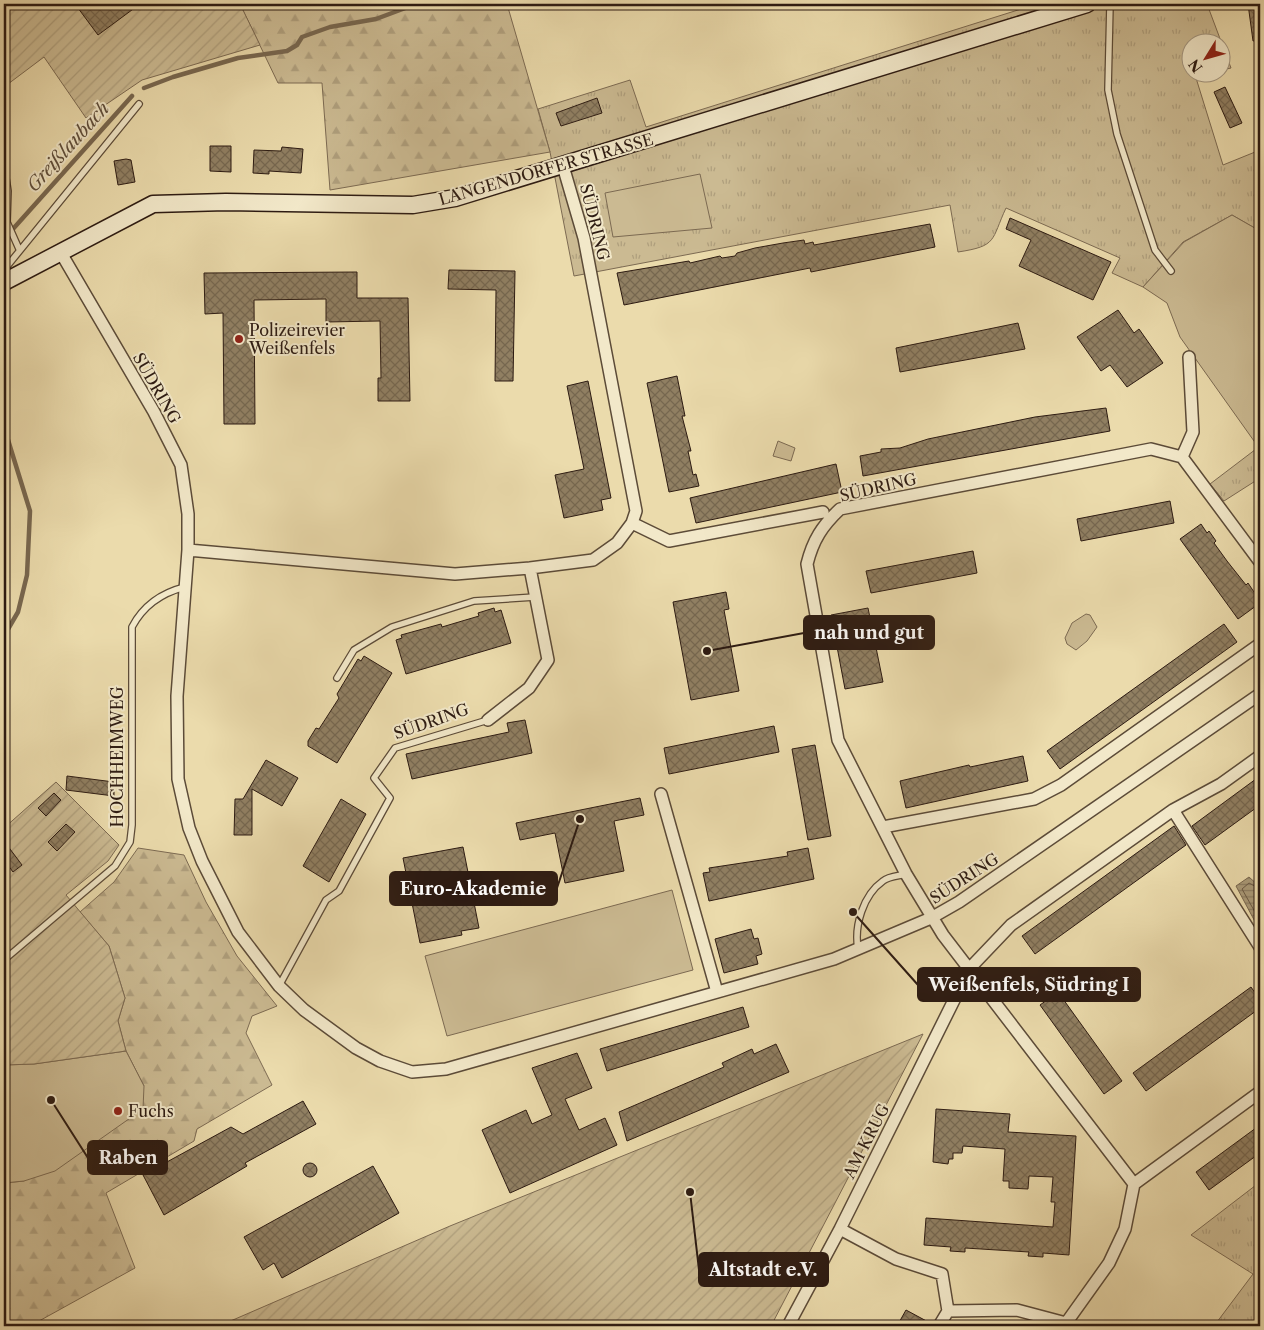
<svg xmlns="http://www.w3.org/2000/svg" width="1264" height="1330" font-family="'Libre Caslon Text',serif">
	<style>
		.grass { fill: url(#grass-tufts); stroke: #7c6a52 }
		.forest { fill: url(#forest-firs); stroke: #7c6a52 }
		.park { fill: #cbba92; stroke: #7c6a52 }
		.garden { fill: url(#garden-furrows); stroke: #7c6a52 }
		.water { fill: url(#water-rules); stroke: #78674f }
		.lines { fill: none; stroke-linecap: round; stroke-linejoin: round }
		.shore { stroke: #6c5a45; stroke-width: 1 }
		.stream { stroke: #78674f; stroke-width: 4.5 }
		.building { fill: url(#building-cross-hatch); stroke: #2d1b12 }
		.lane-casing { stroke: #5c4b38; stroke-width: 8 }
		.street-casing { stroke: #5c4b38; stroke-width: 14 }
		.secondary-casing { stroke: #2d1b12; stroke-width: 19 }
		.lane { stroke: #f2e8c9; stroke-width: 5.5 }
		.street { stroke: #f2e8c9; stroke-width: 11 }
		.secondary { stroke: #f2e8c9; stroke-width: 16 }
		.poi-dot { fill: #8f2418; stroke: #f2e8c9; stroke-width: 2 }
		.labels { text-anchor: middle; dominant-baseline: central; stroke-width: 4; stroke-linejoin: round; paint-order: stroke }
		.street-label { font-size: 16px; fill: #2d1b12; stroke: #f2e8c9 }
		.poi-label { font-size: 16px; fill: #2d1b12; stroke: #f2e8c9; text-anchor: start }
		.water-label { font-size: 18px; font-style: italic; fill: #5f4e3b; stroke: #f2e8c9 }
		.leader { fill: none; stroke: #2d1b12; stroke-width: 2 }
		.callout-dot { fill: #2d1b12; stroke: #f2e8c9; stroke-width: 2 }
		.callout { fill: #2d1b12; stroke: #2d1b12; stroke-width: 2 }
		.callout-label { font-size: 18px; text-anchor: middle; font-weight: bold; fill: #fff }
	</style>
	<defs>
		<pattern id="grass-tufts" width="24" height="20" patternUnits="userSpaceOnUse" patternTransform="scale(1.25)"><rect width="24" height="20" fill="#cbba92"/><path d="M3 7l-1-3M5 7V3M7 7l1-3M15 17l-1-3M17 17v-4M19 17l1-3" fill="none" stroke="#af9f7d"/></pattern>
		<pattern id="forest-firs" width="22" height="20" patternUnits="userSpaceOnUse" patternTransform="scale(1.25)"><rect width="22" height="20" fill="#cbba92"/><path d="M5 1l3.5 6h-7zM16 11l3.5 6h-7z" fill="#af9f7d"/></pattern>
		<pattern id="garden-furrows" width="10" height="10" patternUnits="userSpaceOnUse" patternTransform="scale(1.25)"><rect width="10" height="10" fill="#cbba92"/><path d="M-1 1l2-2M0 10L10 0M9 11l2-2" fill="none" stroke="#af9f7d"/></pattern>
		<pattern id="water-rules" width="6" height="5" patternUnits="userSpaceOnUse" patternTransform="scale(1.25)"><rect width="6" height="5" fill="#aa9a78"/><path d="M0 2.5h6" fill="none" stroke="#8b7d61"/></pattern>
		<pattern id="building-cross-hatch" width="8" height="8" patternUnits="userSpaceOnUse" patternTransform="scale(1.25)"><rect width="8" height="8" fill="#907f62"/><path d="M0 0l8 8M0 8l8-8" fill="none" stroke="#76674f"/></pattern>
	</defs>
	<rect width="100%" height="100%" fill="#ebdbac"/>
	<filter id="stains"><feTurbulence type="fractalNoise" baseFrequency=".004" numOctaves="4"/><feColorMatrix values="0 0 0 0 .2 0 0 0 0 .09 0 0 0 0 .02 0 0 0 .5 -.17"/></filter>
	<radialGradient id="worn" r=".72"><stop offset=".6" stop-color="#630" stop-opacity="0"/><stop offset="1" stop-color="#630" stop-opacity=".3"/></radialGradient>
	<!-- grass -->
	<path class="grass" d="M1037 4H1207L1231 68 1222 70V42H1192V72L1214 73 1196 78 1223 165 1260 150V231L1232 215 1183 242 1143 287 1112 273 1120 258 1006 208C991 240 998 246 958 252L950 205 574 276 550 152 538 109 630 80 646 127Z
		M1260 446V478L1224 501 1210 484Z
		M1260 1182V1326H1214L1253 1274 1191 1235Z"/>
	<!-- forest -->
	<path class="forest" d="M240 4H507L550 152 330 190 322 83H278Z
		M138 848 184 855 206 902 237 956 277 1006 252 1016 246 1033 272 1085 197 1129 194 1141 106 1193 135 1268 30 1326H4V1183L24 1181 144 1086 126 1051 118 1021 125 998 109 946 80 912 114 882Z"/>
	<!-- park -->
	<path class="park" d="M700 174 712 228 613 237 605 193Z
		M1232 215 1260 231 1259 448 1180 337 1167 303 1143 287 1184 242Z
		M778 441 795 448 791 461 773 456Z
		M1086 614 1090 615 1097 627 1087 641 1076 650 1067 644 1065 638 1072 623Z
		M672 890 693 970 447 1036 425 956Z
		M126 1051 144 1086 143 1109 55 1171 24 1181 4 1183V1065L34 1064Z"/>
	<!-- garden -->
	<path class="garden" d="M4 4H240L260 45 142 80 86 118 44 57 4 87Z
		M56 782 119 845 108 861 66 895 109 946 125 998 118 1021 126 1051 34 1064 4 1065V828Z
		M923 1034 771 1326H219L450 1226Z"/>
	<!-- water -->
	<path class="water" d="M1249 877 1260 887V931L1236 886Z"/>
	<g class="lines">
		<!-- shore -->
		<path class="shore" d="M1260 889 1249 883 1242 889 1260 921"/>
		<!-- stream -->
		<path class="stream" d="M144 88 173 77 238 58 287 51 297 45 302 37 330 27 376 19 416 4
			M4 239 132 96
			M4 427 30 511 27 575 18 612 4 636"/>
	</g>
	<!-- building -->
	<path class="building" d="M75 4H99L103 9 110 4H140L98 35Z
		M1248 4H1260V40L1253 41Z
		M1225 87 1242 123 1230 128 1214 92Z
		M597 98 602 113 561 126 556 113Z
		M210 146H231V172L210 171Z
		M282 147 303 149 301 173 269 171V174L253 173 254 150 281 151Z
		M126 159 131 160 135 182 118 185 114 161Z
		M1010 218 1111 262 1093 300 1019 266 1031 240 1006 229Z
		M930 224 935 247 811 272 810 268 624 305 617 273 689 261 690 263 720 256 722 258 735 256 737 253 755 248 783 243 804 240 805 244 813 242 814 245Z
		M449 270 515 271 513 381H495L496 290 448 289Z
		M357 272V298H408L410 401H378V378H381L380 321 326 322V299L254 300 255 424H224L223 313 205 314 204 273Z
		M1118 310 1134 333 1139 329 1163 363 1127 387 1110 365 1101 371 1077 337Z
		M1018 323 1025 349 900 372 896 348Z
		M677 376 685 416H682L691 451H688L693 475 696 474 699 486 669 492 647 383Z
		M588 381 611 498 601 500 603 510 564 518 555 475 584 469 567 386Z
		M1106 408 1110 431 863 476 860 456 881 452V449L900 448 928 439 1035 417Z
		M836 464 842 492 696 523 690 498Z
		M1170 501 1174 523 1081 541 1077 519Z
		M1201 524 1207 533 1209 531 1216 541 1214 543 1227 561 1246 585 1248 583 1260 601V603L1238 619 1180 539Z
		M973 551 977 573 871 593 866 571Z
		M726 592 729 609 724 610 739 691 691 700 673 602Z
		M494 608 495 612 501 610 511 643 406 674 396 640 402 638 401 635 441 624 442 627 479 616 478 613Z
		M868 608 883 682 845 689 831 615Z
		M1224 624 1237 642 1060 769 1047 751Z
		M364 656 392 673 337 763 308 746V741L316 728 319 729 339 698 337 694 358 659 361 661Z
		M525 720 532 753 412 779 406 754 509 732 507 723Z
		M774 726 779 752 669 774 664 748Z
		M815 745 831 836 808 840 792 749Z
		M1023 756 1028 781 906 808 900 781 969 765 970 767Z
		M266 760 298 778 282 806 252 789V835H234L235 799H243Z
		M67 776 114 782V796L66 790Z
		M1260 776V805L1205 845 1192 826Z
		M54 793 61 800 46 816 38 808Z
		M640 798 644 815 614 821 624 871 565 883 555 833 520 840 516 823Z
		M341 799 366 814 329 882 303 866Z
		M66 824 75 832 57 851 48 842Z
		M1174 826 1186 845 1035 954 1022 936Z
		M4 841 22 865 13 872 4 860Z
		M463 847 479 928 461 931 462 935 420 943 403 858Z
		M808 848 814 879 709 901 703 873 710 872 709 868 788 856 787 852Z
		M751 929 754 939 758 938 762 954 756 956 758 964 724 973 715 939Z
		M1251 987 1260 1000V1008L1146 1091 1133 1073Z
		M1058 992 1122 1081 1104 1094 1040 1005Z
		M743 1007 749 1027 607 1071 600 1049Z
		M776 1044 789 1072 627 1141 619 1112 724 1067 722 1063 752 1049 754 1054Z
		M577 1053 592 1088 565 1099 579 1130 605 1118 617 1145 510 1193 482 1130 526 1110 532 1124 552 1115 532 1068Z
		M303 1101 316 1124 245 1163 247 1166 164 1215 143 1175 231 1127 243 1134Z
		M936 1109 1010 1114 1008 1132 1076 1136 1069 1255 1043 1253V1257L1028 1256 1029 1252 965 1248V1252L950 1251 951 1247 924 1245 926 1218 1053 1227 1055 1202H1051L1053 1177 1029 1176 1028 1189 1009 1188V1181H1003L1005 1149 963 1146 962 1153H953V1159H949L948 1164 933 1162Z
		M1260 1125V1153L1209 1190 1196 1172Z
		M303 1170a7 7 0 1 1 14 0a7 7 0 1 1-14 0Z
		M373 1166 399 1213 282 1278 274 1263 263 1270 244 1237Z
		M906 1310 932 1324V1326H897Z"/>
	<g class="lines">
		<defs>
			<path id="lane" d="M1110 4 1108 90 1117 134 1155 250 1171 271
				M4 166 8 191 7 222 19 249
				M4 270 139 104
				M337 678 354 650 392 627 474 601 535 597
				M858 949C854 926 863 895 883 881 889 876 899 876 906 874
				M4 960 115 866 130 842 132 825V627C143 606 161 593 185 587
				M279 986 326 900 339 891 390 798 374 778 395 748 488 720"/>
			<path id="street" d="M61 253 154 412 181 465 188 514V550L177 696 178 779 189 828 202 861 238 932 279 986 304 1010 356 1048 380 1061 412 1072 446 1069 834 959 931 918 959 902 1260 694
				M1189 357 1193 432 1182 457 1260 562
				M632 523 669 541 823 512
				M188 550 455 574 530 568 593 560 617 543 632 523 636 511 584 238 563 166
				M488 720 529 688 548 660 530 568
				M661 794 717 992
				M1173 810 1221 784 1260 756
				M883 827 1034 799 1061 785 1260 644
				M1134 1184 943 935 906 874 838 740 807 564C813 540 822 526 840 509L1151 449 1182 457
				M840 1229 896 1259 942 1274 948 1311 939 1326
				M948 1311 1017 1310 1066 1323
				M788 1326 840 1229 970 968 1011 925 1173 810 1260 947
				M1064 1326 1109 1263 1125 1229 1134 1184 1260 1092"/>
			<path id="secondary" d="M4 282 153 204 226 202 413 205 455 198 1087 4"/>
		</defs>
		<!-- lane casing -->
		<use href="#lane" class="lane-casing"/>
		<!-- street casing -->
		<use href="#street" class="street-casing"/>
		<!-- secondary casing -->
		<use href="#secondary" class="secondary-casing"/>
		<!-- lane -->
		<use href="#lane" class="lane"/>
		<!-- street -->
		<use href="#street" class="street"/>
		<!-- secondary -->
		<use href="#secondary" class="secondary"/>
	</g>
	<!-- markers -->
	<g class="poi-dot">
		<circle cx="239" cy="339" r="5"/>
		<circle cx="118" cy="1111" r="5"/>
	</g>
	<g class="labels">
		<!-- street labels -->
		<g class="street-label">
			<text transform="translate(546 169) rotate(-16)">LANGENDORFER STRASSE</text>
			<text transform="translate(595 222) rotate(76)">SÜDRING</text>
			<text transform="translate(157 388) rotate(60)">SÜDRING</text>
			<text transform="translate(878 487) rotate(-13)">SÜDRING</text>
			<text transform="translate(431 721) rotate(-19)">SÜDRING</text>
			<text transform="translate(117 757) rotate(-90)">HOCHHEIMWEG</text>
			<text transform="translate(964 878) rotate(-33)">SÜDRING</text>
			<text transform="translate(866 1141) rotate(-63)">AM KRUG</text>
		</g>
		<!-- poi labels -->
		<g class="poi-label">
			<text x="249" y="330">Polizeirevier<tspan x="249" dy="18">Weißenfels</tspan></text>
			<text x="128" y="1111">Fuchs</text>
		</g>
		<!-- water labels -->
		<g class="water-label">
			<text transform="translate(68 147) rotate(-48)">Greißlaubach</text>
		</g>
	</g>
	<!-- callouts -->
	<path class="leader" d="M707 651L804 633M580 819L557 888M853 912L918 985M51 1100L88 1158M690 1192L699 1270"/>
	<g class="callout-dot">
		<circle cx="707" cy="651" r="5"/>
		<circle cx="580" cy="819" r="5"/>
		<circle cx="853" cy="912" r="5"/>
		<circle cx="51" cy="1100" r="5"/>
		<circle cx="690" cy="1192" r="5"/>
	</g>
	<g class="callout">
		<rect x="804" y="616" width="130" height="33" rx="5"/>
		<rect x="390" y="872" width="167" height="33" rx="5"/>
		<rect x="918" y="968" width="222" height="33" rx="5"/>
		<rect x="88" y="1141" width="79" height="33" rx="5"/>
		<rect x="699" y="1253" width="129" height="33" rx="5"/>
	</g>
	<g class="callout-label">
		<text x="869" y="639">nah und gut</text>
		<text x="473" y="895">Euro-Akademie</text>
		<text x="1029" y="991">Weißenfels, Südring I</text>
		<text x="128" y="1164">Raben</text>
		<text x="763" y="1276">Altstadt e.V.</text>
	</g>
	<!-- margin -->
	<rect width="1264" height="1330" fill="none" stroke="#ebdbac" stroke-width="20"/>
	<rect x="5" y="5" width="1254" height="1320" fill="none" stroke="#2d1b12" stroke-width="2.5"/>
	<rect x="10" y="10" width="1244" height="1310" fill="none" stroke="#2d1b12"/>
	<!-- north arrow -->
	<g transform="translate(1206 58) rotate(233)"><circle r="24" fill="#f2e8c9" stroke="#a39680"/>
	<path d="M0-4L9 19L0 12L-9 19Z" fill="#8f2418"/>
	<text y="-8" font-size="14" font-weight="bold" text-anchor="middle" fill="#2d1b12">N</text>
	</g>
	<rect width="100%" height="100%" filter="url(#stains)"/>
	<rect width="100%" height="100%" fill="url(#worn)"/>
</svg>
